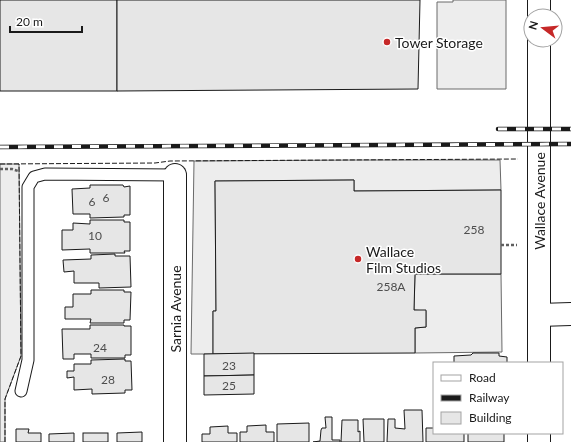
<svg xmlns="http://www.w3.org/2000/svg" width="571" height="442" viewBox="0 0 571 442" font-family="Lato,sans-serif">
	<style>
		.built { fill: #ededed; stroke: #6a6a6a }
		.building { fill: #e6e6e6; stroke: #1a1a1a }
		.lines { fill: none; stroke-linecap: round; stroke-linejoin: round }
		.lane-casing { stroke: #1a1a1a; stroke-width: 13 }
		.street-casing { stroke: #1a1a1a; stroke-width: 24 }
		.path { stroke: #5f5f5f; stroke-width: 2.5; stroke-dasharray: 3 2; stroke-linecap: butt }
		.lane { stroke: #fff; stroke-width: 11 }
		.street { stroke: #fff; stroke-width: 22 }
		.rail-casing { stroke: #1a1a1a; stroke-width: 4.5 }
		.rail { stroke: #fff; stroke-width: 3; stroke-dasharray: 9; stroke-linecap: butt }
		.fence { stroke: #1a1a1a; stroke-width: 1; stroke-dasharray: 5 2; stroke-linecap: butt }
		.poi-dot { fill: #c62828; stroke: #fff; stroke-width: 1.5 }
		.labels { text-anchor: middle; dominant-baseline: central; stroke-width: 3; stroke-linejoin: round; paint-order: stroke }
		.number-label { font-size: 12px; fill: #4d4d4d }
		.poi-label { font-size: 14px; fill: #1a1a1a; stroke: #fff; text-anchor: start }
		.street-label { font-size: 14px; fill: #1a1a1a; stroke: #fff }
	</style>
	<rect width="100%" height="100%" fill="#fff"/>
	<g class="built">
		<polygon points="453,0 506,0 506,89 437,89 437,2 453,2"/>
		<polygon points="355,160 500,160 501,190 354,191 354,180 215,181 216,311 213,311 213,354 191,354 194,161"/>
		<polygon points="0,164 19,164 21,356 5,399 5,442 0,442"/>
		<polygon points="415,274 501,274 502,352 415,353 415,328 426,327 426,311 414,310"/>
	</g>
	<g class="building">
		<rect x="0" y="0" width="117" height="91"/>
		<polygon points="117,0 420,0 418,89 117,91"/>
		<polygon points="354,180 354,191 501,190 501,274 415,274 414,310 426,310 426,327 415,328 415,353 213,354 213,311 216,311 215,181"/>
		<polygon points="90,185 123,185 124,187 130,186 130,215 124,215 124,217 90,218 90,214 73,214 72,189 90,188"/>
		<polygon points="90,220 124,220 124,222 130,222 130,251 124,251 125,253 90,253 90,249 62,250 62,230 73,230 73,223 90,224"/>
		<polygon points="115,254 115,256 130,256 131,287 99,288 99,283 74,283 74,271 64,272 63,260 91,259 91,255"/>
		<polygon points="91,290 124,290 124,292 131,292 130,320 124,320 124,323 90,323 91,319 65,319 65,307 73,307 73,294 91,294"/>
		<polygon points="90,325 124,325 124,326 131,326 131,355 125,355 125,358 91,358 91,354 74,354 74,359 63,359 62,329 90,329"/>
		<polygon points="254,353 254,375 204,376 204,354"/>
		<polygon points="473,353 499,353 499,356 507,357 507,363 454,363 454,356 471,355"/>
		<polygon points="125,359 125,361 131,361 132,390 125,390 125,393 92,394 92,389 74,390 74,377 67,378 67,371 74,371 74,364 91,364 91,360"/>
		<polygon points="254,375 254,394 204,395 204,376"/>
		<polygon points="404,410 422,410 423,442 387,442 388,419 395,419 395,428 405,429"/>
		<polygon points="325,417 332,417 332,440 340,440 340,442 313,442 320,441 321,430 322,428 326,428"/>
		<polygon points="363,419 384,419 384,442 364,442"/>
		<polygon points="342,420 358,420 358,432 360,431 360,442 341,442"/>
		<polygon points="309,423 309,442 277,442 277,424"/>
		<polygon points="266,425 266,432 274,432 274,442 240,442 240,432 247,432 247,426"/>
		<polygon points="228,426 228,433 237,433 237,442 202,442 202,434 210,434 210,427"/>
		<polygon points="426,428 434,428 434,433 464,433 464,442 426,442"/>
		<polygon points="16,429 29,429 28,433 41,433 41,442 16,442"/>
		<polygon points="142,432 142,442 117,442 117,433"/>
		<polygon points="74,433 74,442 49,442 49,434"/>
		<rect x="83" y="433" width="25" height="9"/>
		<rect x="468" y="433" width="36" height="9"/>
	</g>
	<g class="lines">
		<g class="lane-casing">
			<polyline id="lane" points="21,391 28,360 28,187 34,177 45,174 175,175"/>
		</g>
		<g class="street-casing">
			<g id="street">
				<polyline points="539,0 539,16"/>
				<polyline points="539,315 571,314"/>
				<polyline points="539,363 539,40"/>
				<polyline points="539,433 539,442"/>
				<polyline points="175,442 175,175"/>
			</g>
		</g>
		<g class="path">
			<polyline points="0,169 12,169 18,171"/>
			<polyline points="501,245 517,245"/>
		</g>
		<use href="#lane" class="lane"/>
		<use href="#street" class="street"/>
		<g class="rail-casing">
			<g id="rail">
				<polyline points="498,129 571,129"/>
				<polyline points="0,147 571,144"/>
			</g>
		</g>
		<use href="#rail" class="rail"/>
		<g class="fence">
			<polyline points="0,164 155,163 170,161 518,159"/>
			<polyline points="5,442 5,399 21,356 19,164"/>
		</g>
	</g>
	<g class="poi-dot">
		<circle cx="387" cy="42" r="4"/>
		<circle cx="358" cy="259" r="4"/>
	</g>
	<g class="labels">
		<g class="number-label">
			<text x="106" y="197">6</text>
			<text x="92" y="201">6</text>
			<text x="474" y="229">258</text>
			<text x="95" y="235">10</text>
			<text x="391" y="286">258A</text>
			<text x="100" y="347">24</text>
			<text x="229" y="365">23</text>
			<text x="108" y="379">28</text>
			<text x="229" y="385">25</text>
		</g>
		<g class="poi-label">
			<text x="395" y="42">Tower Storage</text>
			<text x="366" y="251">Wallace<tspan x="366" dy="16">Film Studios</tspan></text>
		</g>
		<g class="street-label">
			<text transform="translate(539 201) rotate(-90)">Wallace Avenue</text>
			<text transform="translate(175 309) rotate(-90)">Sarnia Avenue</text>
		</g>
	</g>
	<rect x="433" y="362" width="130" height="72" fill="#ffffff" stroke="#a3a3a3"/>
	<rect x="441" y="375" width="20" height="6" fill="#ffffff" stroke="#a3a3a3"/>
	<text x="469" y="382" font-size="12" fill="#1a1a1a">Road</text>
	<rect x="441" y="395" width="20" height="6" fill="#1a1a1a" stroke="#a3a3a3"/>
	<text x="469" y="402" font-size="12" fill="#1a1a1a">Railway</text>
	<rect x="441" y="412" width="20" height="12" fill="#e6e6e6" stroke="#a3a3a3"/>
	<text x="469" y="422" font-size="12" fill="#1a1a1a">Building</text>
	<g transform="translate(543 28) rotate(286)"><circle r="19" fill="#ffffff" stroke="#a3a3a3"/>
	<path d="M0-3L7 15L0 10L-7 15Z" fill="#c62828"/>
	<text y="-6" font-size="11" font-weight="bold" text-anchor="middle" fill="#1a1a1a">N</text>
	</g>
	<path d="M10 26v6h72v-6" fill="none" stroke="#1a1a1a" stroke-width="2"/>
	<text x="16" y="26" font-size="12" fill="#1a1a1a" stroke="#ffffff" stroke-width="3" paint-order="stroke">20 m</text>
</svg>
